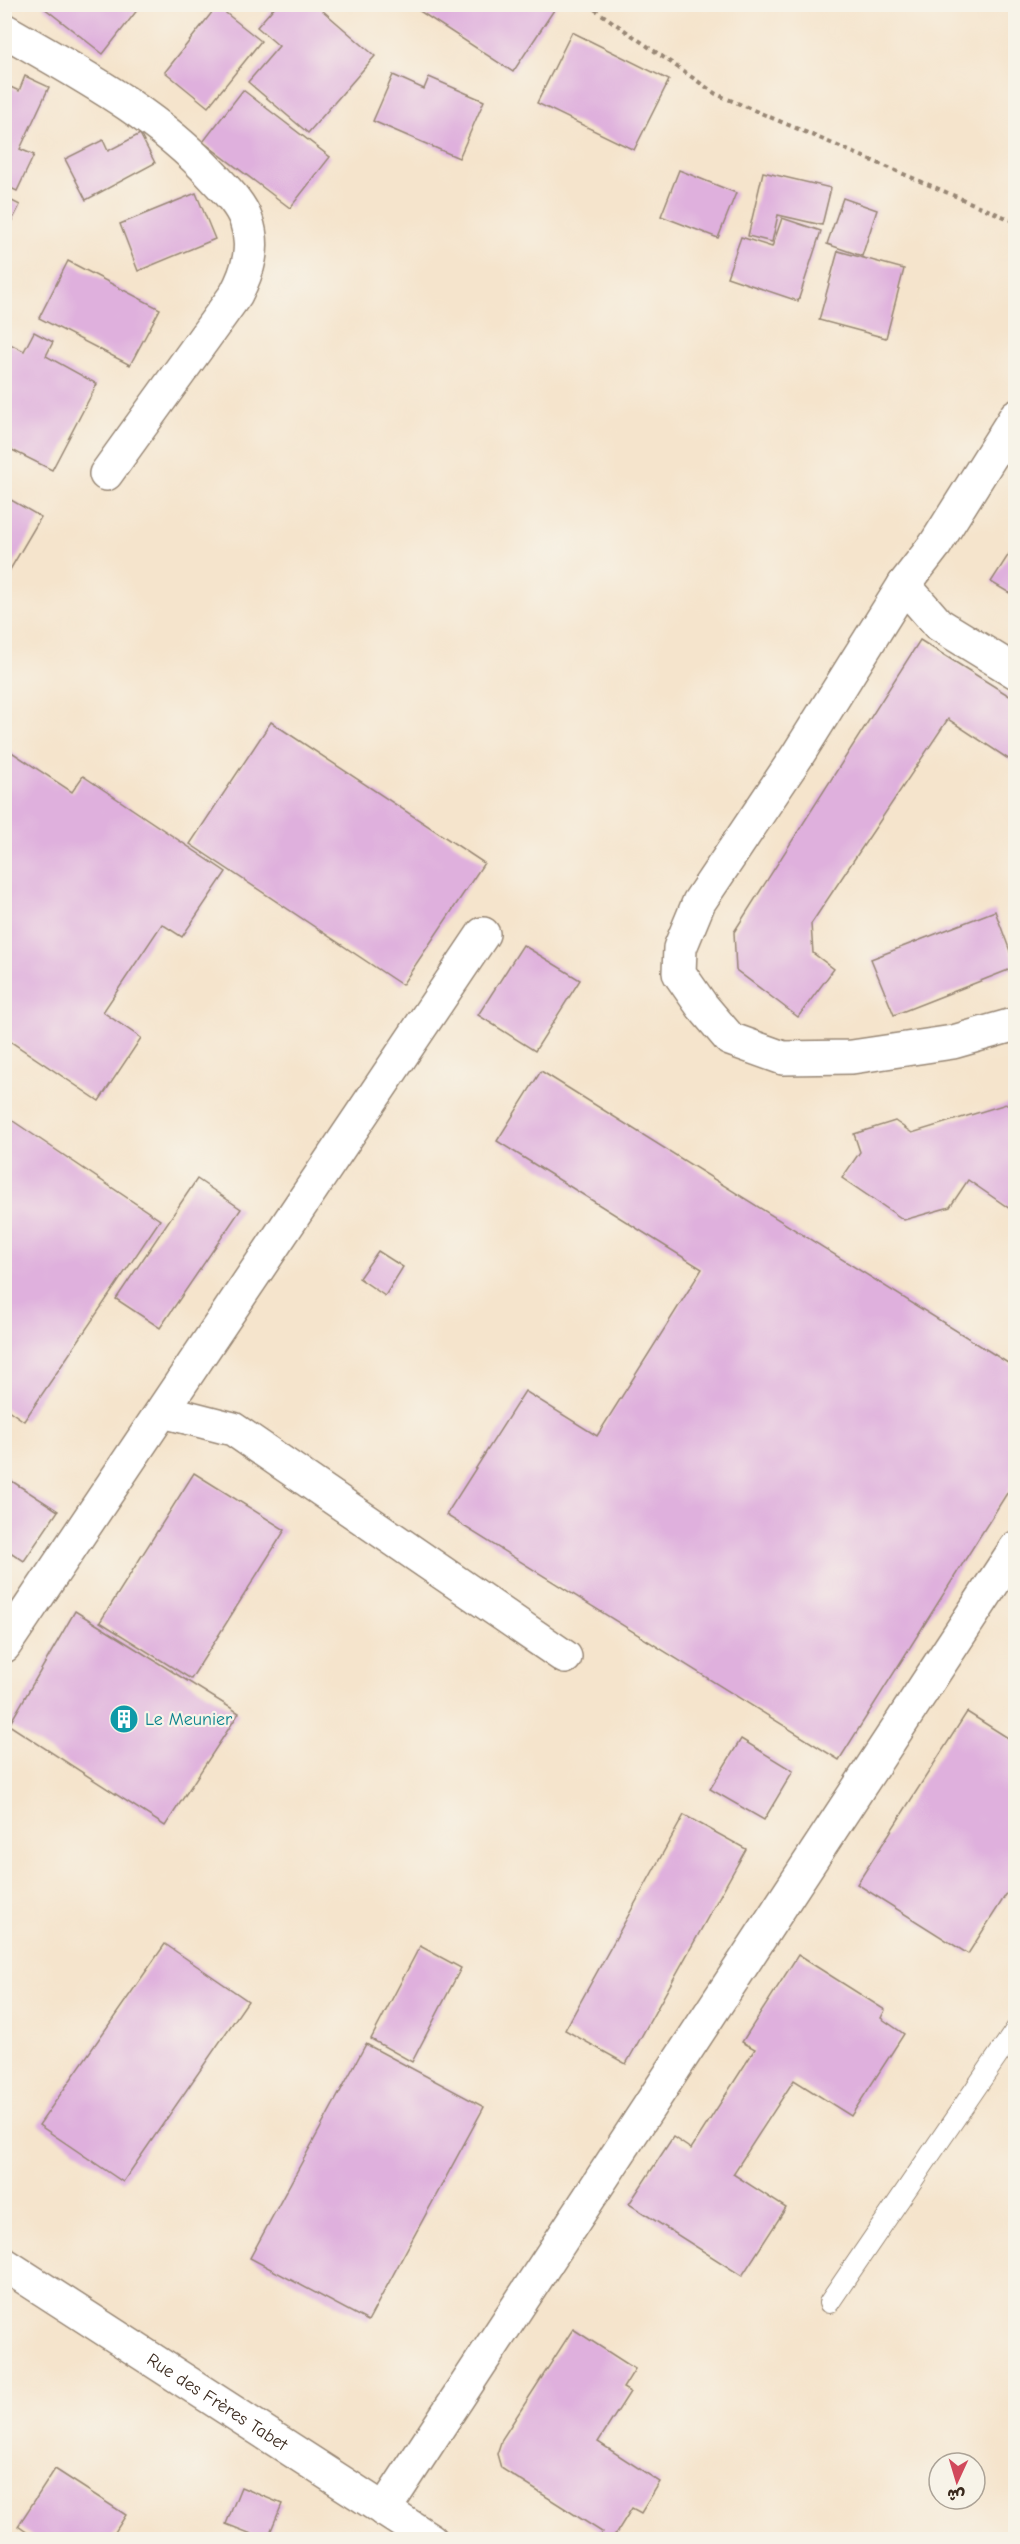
<svg xmlns="http://www.w3.org/2000/svg" width="1020" height="2544" viewBox="0 0 1020 2544" font-family="'Comic Neue','Playpen Sans Arabic',sans-serif">
	<style>
		.building { fill: #dfb0dd }
		.lines { fill: none; stroke-linecap: round; stroke-linejoin: round }
		.service-casing { stroke: #988775; stroke-width: 22 }
		.minor-casing { stroke: #988775; stroke-width: 36 }
		.tertiary-casing { stroke: #988775; stroke-width: 36 }
		.path { stroke: #988775; stroke-width: 4; stroke-dasharray: 4.5 4.5; stroke-linecap: butt }
		.service { stroke: #fff; stroke-width: 20 }
		.minor { stroke: #fff; stroke-width: 33 }
		.tertiary { stroke: #fff; stroke-width: 33 }
		.labels { text-anchor: middle; dominant-baseline: central; stroke-width: 4.5; stroke-linejoin: round; paint-order: stroke }
		.culture-label { font-size: 18px; fill: #0d838f; stroke: #f7f3e8; text-anchor: start }
		.street-label { font-size: 18px; fill: #3b2a1e; stroke: #f7f3e8 }
	</style>
	<rect width="100%" height="100%" fill="#f7f3e8"/>
	<filter id="ink" filterUnits="userSpaceOnUse"><feTurbulence type="fractalNoise" baseFrequency=".0167" numOctaves="2"/><feDisplacementMap in="SourceGraphic" scale="12" xChannelSelector="R" yChannelSelector="G"/><feConvolveMatrix kernelMatrix="1 2 1 2 8 2 1 2 1" color-interpolation-filters="sRGB"/></filter>
	<filter id="wash" filterUnits="userSpaceOnUse"><feTurbulence type="fractalNoise" baseFrequency=".008" numOctaves="4" result="noise"/><feDisplacementMap in="SourceGraphic" scale="24" xChannelSelector="R" yChannelSelector="G"/><feGaussianBlur stdDeviation="1.35" result="paint"/><feColorMatrix in="noise" values="0 0 0 0 0 0 0 0 0 0 0 0 0 0 0 0 0 1.4 0 .05"/><feComposite in="paint" operator="in"/></filter>
	<g filter="url(#wash)">
		<rect width="100%" height="100%" fill="#f5e4cc"/>
		<g id="blocks">
			<g class="building">
				<polygon points="45,4 142,4 103,54 43,7"/>
				<polygon points="277,4 315,4 375,56 308,133 248,82 279,46 257,27"/>
				<polygon points="422,4 558,4 513,72 418,10"/>
				<polygon points="217,6 261,41 208,107 165,72"/>
				<polygon points="572,32 669,80 634,150 537,103"/>
				<polygon points="393,75 424,89 429,77 484,101 459,158 373,121"/>
				<polygon points="25,76 49,87 20,149 34,155 17,191 4,185 4,84 19,91"/>
				<polygon points="243,90 330,157 290,208 203,142"/>
				<polygon points="140,134 155,163 86,200 65,159 103,140 108,151"/>
				<polygon points="679,170 736,193 718,238 661,216"/>
				<polygon points="763,172 831,188 822,225 778,215 772,242 748,236"/>
				<polygon points="196,193 215,239 138,271 120,224"/>
				<polygon points="4,197 20,205 4,237"/>
				<polygon points="843,198 877,210 862,256 827,244"/>
				<polygon points="782,218 821,231 798,301 727,277 741,237 772,247"/>
				<polygon points="838,251 904,269 886,338 819,320"/>
				<polygon points="68,261 160,309 130,365 39,318"/>
				<polygon points="34,332 53,342 46,356 97,384 52,470 4,446 4,341 24,351"/>
				<polygon points="4,496 41,517 4,580"/>
				<polygon points="1016,543 1016,597 991,582"/>
				<polygon points="920,640 1016,700 1016,764 948,719 811,924 813,953 834,969 798,1017 736,970 734,932"/>
				<polygon points="271,722 484,863 402,985 190,844"/>
				<polygon points="4,747 72,792 83,776 226,872 182,937 162,924 103,1012 141,1038 99,1101 4,1037"/>
				<polygon points="995,911 1016,967 894,1015 871,959"/>
				<polygon points="523,945 580,980 535,1051 478,1015"/>
				<polygon points="541,1071 1016,1368 1016,1479 839,1760 446,1515 525,1391 597,1436 702,1269 497,1141"/>
				<polygon points="1016,1101 1016,1213 968,1180 950,1207 904,1220 842,1178 860,1152 854,1134 895,1121 912,1133"/>
				<polygon points="4,1115 160,1220 24,1421 4,1407"/>
				<polygon points="197,1179 241,1209 160,1328 116,1299"/>
				<polygon points="378,1251 403,1267 385,1296 359,1278"/>
				<polygon points="194,1473 285,1530 191,1679 100,1622"/>
				<polygon points="4,1476 58,1511 24,1561 4,1548"/>
				<polygon points="75,1611 239,1713 165,1826 9,1725"/>
				<polygon points="967,1712 1016,1743 1016,1879 968,1954 857,1884"/>
				<polygon points="741,1739 793,1771 764,1820 710,1789"/>
				<polygon points="684,1815 746,1849 626,2064 565,2030"/>
				<polygon points="165,1944 248,2001 123,2182 39,2125"/>
				<polygon points="420,1946 461,1968 412,2062 371,2039"/>
				<polygon points="798,1955 885,2010 881,2018 904,2034 851,2116 794,2080 733,2174 786,2208 742,2276 629,2204 673,2137 691,2149 755,2049 742,2042"/>
				<polygon points="366,2044 484,2107 368,2321 250,2258"/>
				<polygon points="573,2329 635,2369 623,2388 630,2392 598,2442 660,2482 641,2513 632,2508 612,2540 597,2540 602,2532 501,2468 497,2454 502,2439"/>
				<polygon points="55,2469 126,2515 110,2540 38,2540 18,2526"/>
				<polygon points="241,2487 282,2504 267,2540 226,2524"/>
			</g>
		</g>
	</g>
	<g filter="url(#ink)">
		<use href="#blocks" fill-opacity="0" stroke="#988775" stroke-width="1.5"/>
		<g class="lines">
			<g class="service-casing">
				<polyline id="service" points="829,2303 1016,2029"/>
			</g>
			<g class="minor-casing">
				<g id="minor">
					<path d="M4,30c74,43 151,83 209,146 12,13 27,27 33,44 10,27 2,51 -10,74l-130,180"/>
					<polyline points="1016,416 935,545 904,585 938,624 1016,672"/>
					<polyline points="904,585 797,756 699,902 680,948 679,973 702,1006 730,1039 783,1058 852,1057 953,1042 1016,1024"/>
					<polyline points="163,1411 233,1429 565,1657"/>
					<polyline points="4,1646 483,934"/>
					<polyline points="384,2510 1016,1548"/>
				</g>
			</g>
			<g class="tertiary-casing">
				<g id="tertiary">
					<path id="s1" d="M4,2264l427,276"/>
				</g>
			</g>
			<polyline class="path" points="587,4 716,94 1016,222"/>
			<use href="#service" class="service"/>
			<use href="#minor" class="minor"/>
			<use href="#tertiary" class="tertiary"/>
		</g>
	</g>
	<defs>
		<g id="building-disc" transform="scale(1.5)"><circle r="9.5" fill="#0f9aa8" stroke="#f7f3e8"/><path d="M-4-6H4V6H1V3H-1V6H-4ZM-2.5-4.3h1.7v1.8h-1.7ZM.8-4.3h1.7v1.8H.8ZM-2.5-1h1.7V.8h-1.7ZM.8-1h1.7V.8H.8Z" fill="#fff"/></g>
	</defs>
	<g fill-rule="evenodd">
		<use href="#building-disc" x="124" y="1719"/>
	</g>
	<g class="labels">
		<g class="culture-label">
			<text x="145" y="1719">Le Meunier</text>
		</g>
		<g class="street-label">
			<text stroke="none"><textPath href="#s1" startOffset="254">Rue des Frères Tabet</textPath></text>
		</g>
	</g>
	<rect width="1020" height="2544" fill="none" stroke="#f7f3e8" stroke-width="24"/>
	<g transform="translate(957 2481) rotate(184)"><circle r="28" fill="#f7f3e8" stroke="#aca397" stroke-width="1.5"/>
	<path d="M0-4.5L10 22L0 15L-10 22Z" fill="#d1495b"/>
	<text y="-9" font-size="16" font-weight="bold" text-anchor="middle" fill="#3b2a1e">ش</text>
	</g>
</svg>
